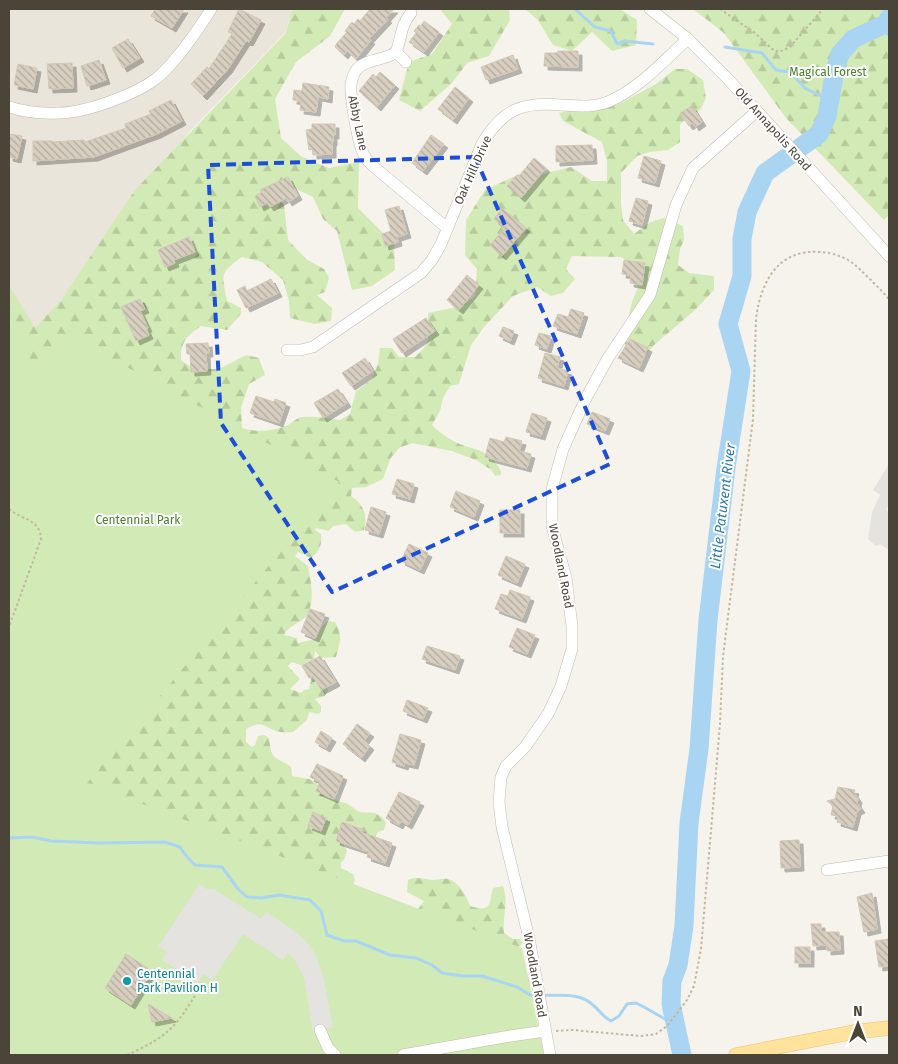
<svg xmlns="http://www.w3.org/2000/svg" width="898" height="1064" viewBox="0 0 898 1064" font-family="'Fira Sans',sans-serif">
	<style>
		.residential { fill: #eae5da }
		.forest { fill: url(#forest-firs) }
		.park { fill: #d2eab5 }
		.parking { fill: #e5e3e0 }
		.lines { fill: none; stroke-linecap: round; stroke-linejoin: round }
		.stream { stroke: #a9d4f2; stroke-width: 3 }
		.river { stroke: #a9d4f2; stroke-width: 19 }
		.building { fill: url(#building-back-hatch); stroke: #d3c7b4; filter: url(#shadow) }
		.minor-casing { stroke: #c2bbae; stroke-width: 12 }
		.major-casing { stroke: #e6c16a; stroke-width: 15 }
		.path { stroke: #c4b79f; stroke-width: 2; stroke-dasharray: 2.5 2.5; stroke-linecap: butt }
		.minor { stroke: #fff; stroke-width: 11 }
		.major { stroke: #ffe39c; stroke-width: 14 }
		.marked { fill: none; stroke: #1d4ed8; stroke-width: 4; stroke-dasharray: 10 6; stroke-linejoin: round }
		.culture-dot { fill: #0f9aa8; stroke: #fff; stroke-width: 2 }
		.labels { text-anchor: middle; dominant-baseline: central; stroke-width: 4; stroke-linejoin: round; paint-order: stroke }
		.park-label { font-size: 12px; fill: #4a7f2a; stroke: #fff }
		.street-label { font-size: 12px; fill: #4b4439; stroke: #fff }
		.culture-label { font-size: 12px; fill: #0d838f; stroke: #fff; text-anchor: start }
		.water-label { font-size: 14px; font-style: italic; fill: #2e7ab2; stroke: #fff }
	</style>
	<defs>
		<pattern id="forest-firs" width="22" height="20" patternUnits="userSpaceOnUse" patternTransform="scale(1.25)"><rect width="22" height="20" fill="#d2eab5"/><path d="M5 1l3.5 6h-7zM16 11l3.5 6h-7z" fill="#b6ca9c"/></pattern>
		<pattern id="building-back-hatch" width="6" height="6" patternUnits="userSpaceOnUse" patternTransform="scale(1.25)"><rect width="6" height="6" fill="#d8cfc1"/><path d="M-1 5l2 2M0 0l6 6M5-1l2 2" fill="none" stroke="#b1aa9e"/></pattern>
		<filter id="shadow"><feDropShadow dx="4" dy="4" stdDeviation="0" flood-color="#0004"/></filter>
	</defs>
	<rect width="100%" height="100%" fill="#f6f3ec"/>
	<polygon class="residential" points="9,9 292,9 286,32 191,130 62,299 34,329 13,294 9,285"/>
	<g class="forest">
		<path d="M292,9h53l-15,27 -34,26 -21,37 6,39 21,19 27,11 30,-6 -1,46 36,36 1,26 -23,16 -20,4 -15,-59 -14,-12 -10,-22 -19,-9h-21v9l11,7 4,36 18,19 18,10 5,9 -4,14 -8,3 15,13 -1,13 -16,3 -25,-6 -1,-17 -6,-21 -21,-18 -20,-5c-23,16 -20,17 -15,44l14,7v6l-14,16 -26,-4c-15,11 -20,15 -20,34l13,9h25l27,-14 13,3 6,17 -16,9 -8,24 1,20c15,5 32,3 46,-3 5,-2 8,-7 13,-8 13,-1 26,1 39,3l10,-6 6,-23 16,-12 6,-15 2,-16h12l7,9h16c19,-17 13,-21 13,-44l30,-6 17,-10 2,-28 -12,-14 1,-35 19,-30 34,-16h23l29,-7 21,14h15v-20l-5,-19 -39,-21 -4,-8 10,-2h19l29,-6 39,-21 19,-15h12l16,11 3,18 -6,12 -20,14v18l-12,8 -18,2 -13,4 -16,17v31l2,16 11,14 15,-11 14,-5 20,8 1,14 -4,9 -2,16 11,8 25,3v14l-19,20 -41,35 -9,11h-17l-4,-17 8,-37 8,-20 -2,-14 -17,-11 -49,-1 -6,13 9,10 -12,14 -12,3 -14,-9 -24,9 -29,31 -13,18 -12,39 -9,2 -7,12 -3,13 -8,14c7,8 21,17 33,21 14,4 24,6 32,19 3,4 4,5 4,10l-6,1 -4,-7 -3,-1 -12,-8 -24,-9 -40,-8 -13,5 -9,11 -7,20 -17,8 -14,1 -1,8c13,8 17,20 13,34l-9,2 -9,-8 -13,2 -4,5 -13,-3 -1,2 6,4c1,11 -1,17 -10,24l-13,-6 -3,4 13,10c3,15 9,43 -6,54 -7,5 -14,7 -18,15l13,3 1,5 18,-4 6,-13 6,-5 7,1c8,14 5,20 1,35l-15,1 -6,-7 -1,7 -5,7 -6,1 -11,-4 -4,4 12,13 -10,10 11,4 3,-3 5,-1 2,-9 8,-2 7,3 2,9 -3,6 -10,3 6,7v6l-3,2 -9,-2 -2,8 -14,12c-6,0 -12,1 -17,-1 -13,-5 -15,-11 -30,-2v13l6,5 3,-2 3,-9 6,-1 5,3c1,5 1,13 4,17 3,5 13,7 18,12l1,9 17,3 8,4 3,9 6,5 22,7 11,8 16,1 7,4 4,6 -2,7 -6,2 -3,6 -12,-2v-5l-6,-5h-7l-9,14 6,11 -3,9 -3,2v6l12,6 2,6 -5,11 68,23v-5l6,-8 -17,-9 1,-12c8,-4 15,-1 24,0 5,0 11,-2 16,-1 11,3 18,16 22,27 22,7 19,-2 23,-18l10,-2c6,18 -1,29 1,47l9,6h7l3,4 -8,7 13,26 6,27 -431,-142 -94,-338v-238l26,43 27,-29 73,-109 151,-157z"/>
		<polygon points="440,9 509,9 510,20 489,56 467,63 452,83 420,111 399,100 409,62 432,54 452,24"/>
		<polygon points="525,9 620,9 637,20 636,45 612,51 592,32 572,51 553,45 538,20"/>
		<polygon points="693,9 889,9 889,215 884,220 786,118 724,33"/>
	</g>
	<polygon class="park" points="9,309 35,371 68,335 339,482 87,783 522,948 544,1055 9,1055"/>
	<g class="parking">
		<polygon points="889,464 889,503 886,510 889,513 889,550 880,544 876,546 868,539 872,512 880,495 873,490"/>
		<polygon points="199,884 207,889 214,889 261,919 266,912 292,929 306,941 314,952 323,975 333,1027 313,1031 304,978 295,960 288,953 283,960 243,934 212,980 203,974 197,983 162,960 167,952 158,947"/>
	</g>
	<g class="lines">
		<g class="stream">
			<polyline points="575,9 595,27 611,31 617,44 625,41 653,44"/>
			<polyline points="879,27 889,35"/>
			<polyline points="725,47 762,53 776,70 790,72 806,89 831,100"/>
			<polyline points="9,838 32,837 51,841 100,843 165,842 180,847 187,857 195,865 222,867 238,889 247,897 262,898 279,895 310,900 321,911 327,935 344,941 356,941 390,955 416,958 432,965 442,973 463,976 482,976 517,987 530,995 537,995"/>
			<path d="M543,995c17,1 36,-3 50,10 7,6 10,12 18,16l8,-5 8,-12 9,-1 8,4 21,12 12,10"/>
		</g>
		<polyline class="river" points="682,1055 671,1004 672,981 678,965 684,926 689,823 699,749 708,620 726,468 741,371 728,324 742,276 742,239 747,212 765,173 819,134 827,116 835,70 840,54 853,39 885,24 889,18"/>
	</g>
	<g class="building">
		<polygon points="155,9 184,9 172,28 151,16"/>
		<polygon points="239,9 261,20 249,42 246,41 228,69 203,96 191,84 207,67 209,69 232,34 228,32"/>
		<polygon points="370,9 394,9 386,18 388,19 369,39 371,40 356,59 347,51 344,55 335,47 337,43 347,32 345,31 352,22 354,24 358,19 360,21"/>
		<polygon points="424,21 439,32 424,52 409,42 416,33 414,31 419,25 421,26"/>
		<polygon points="128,39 140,58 123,68 112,48"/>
		<polygon points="558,51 578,51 578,67 544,66 545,53 557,53"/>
		<polygon points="513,55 518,69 486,80 481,67"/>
		<polygon points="99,60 106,80 87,86 81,66"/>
		<polygon points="72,63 73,88 49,89 47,64"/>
		<polygon points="18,64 37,68 33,89 14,85"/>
		<polygon points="380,72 395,85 377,107 359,91 373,74 376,77"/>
		<polygon points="303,83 329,87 328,99 318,97 316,112 300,110 301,101 293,100 294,90 302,91"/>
		<polygon points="455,87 469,98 453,120 438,109"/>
		<polygon points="171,100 182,121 157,134 94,157 33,161 33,141 52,141 52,142 84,140 85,142 126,128 125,124 151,114 149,111"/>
		<polygon points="692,106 702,122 695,127 693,123 689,126 680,113"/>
		<polygon points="312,124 335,124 335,135 333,135 333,142 332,142 332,154 313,155 313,149 309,150 306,130 312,129"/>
		<polygon points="9,134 22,136 17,159 9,157"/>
		<polygon points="431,135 444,144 423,171 412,163"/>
		<polygon points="592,145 593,160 556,162 556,146"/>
		<polygon points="644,156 661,161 655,183 638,178"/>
		<polygon points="534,158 546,168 521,198 507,186 517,175 519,176"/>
		<polygon points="288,177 298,196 288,202 286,198 270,207 267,203 260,207 255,196 262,192 260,190"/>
		<polygon points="636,198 648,201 642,225 629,221"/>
		<polygon points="399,206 407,234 397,237 398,242 385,246 382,234 391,231 385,210"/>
		<polygon points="502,208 526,228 502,256 490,245 505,228 494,219"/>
		<polygon points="189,237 195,252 174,260 175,263 165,267 158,250"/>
		<polygon points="624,260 645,263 642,285 630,283 631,275 622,274"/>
		<polygon points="467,275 479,285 459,310 447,300"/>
		<polygon points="271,279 278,293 246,308 237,290 245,286 247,291"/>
		<polygon points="140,299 145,309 140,311 148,328 146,328 149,335 136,341 121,307"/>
		<polygon points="571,309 584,313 577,334 553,326 558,314 568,317"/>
		<polygon points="426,318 435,331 402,353 393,339"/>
		<polygon points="503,327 514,331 510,341 499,336"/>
		<polygon points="539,333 551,336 547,349 535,345"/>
		<polygon points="630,339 648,348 639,368 618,358"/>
		<polygon points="208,343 209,353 206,353 207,371 191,372 190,354 187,354 186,344"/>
		<polygon points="545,353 560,357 557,368 568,371 564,386 538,378"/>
		<polygon points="365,358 373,371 351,386 342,373"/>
		<polygon points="338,389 347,403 323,418 314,403"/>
		<polygon points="256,396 274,402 275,399 286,403 279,423 250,413"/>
		<polygon points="592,412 610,419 605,431 587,424"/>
		<polygon points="532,413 547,418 541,436 526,432"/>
		<polygon points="506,437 522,441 519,451 531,454 527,468 485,457 490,438 504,442"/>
		<polygon points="397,479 414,484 410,499 392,494"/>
		<polygon points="456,491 480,501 474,517 450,507"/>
		<polygon points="371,507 386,512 379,534 365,530"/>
		<rect x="500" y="510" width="20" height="23"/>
		<polygon points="409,544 428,553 420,570 401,561"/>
		<polygon points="506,556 525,564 517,583 498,575"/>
		<polygon points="510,590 530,597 522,619 495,609 501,594 508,596"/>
		<polygon points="310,609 325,614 315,638 301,632"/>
		<polygon points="517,628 535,635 527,654 509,647"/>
		<polygon points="427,646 460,656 455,670 422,659"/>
		<polygon points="320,656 336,682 321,690 313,676 309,678 302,666"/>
		<polygon points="407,700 428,708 423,719 403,711"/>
		<polygon points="357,724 370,733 364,741 370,746 361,758 343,744"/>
		<polygon points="321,731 332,738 326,748 315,742"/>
		<polygon points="400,734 421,740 414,765 405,763 404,766 392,762"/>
		<polygon points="317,764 343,776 334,799 316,791 320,782 310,777"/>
		<polygon points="838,787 855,790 854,793 858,799 857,803 861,809 857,811 853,827 837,822 838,816 831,815 833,806 827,801 835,799"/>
		<polygon points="399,792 420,802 408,825 401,821 399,825 386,818"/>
		<polygon points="313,812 326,818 321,831 308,826"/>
		<polygon points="342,822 362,829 361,832 392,843 385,863 367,857 369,852 336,841"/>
		<polygon points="799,840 800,867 781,868 780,841"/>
		<polygon points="872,893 877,929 864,932 857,897"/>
		<polygon points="811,924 821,924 821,932 839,932 840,950 827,951 827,945 813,946"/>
		<polygon points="889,939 889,966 879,967 875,941"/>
		<rect x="795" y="947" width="15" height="16"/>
		<polygon points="126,954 152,971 131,1005 105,988"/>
		<polygon points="148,1004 172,1018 152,1022"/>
	</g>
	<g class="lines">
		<g class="minor-casing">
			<g id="minor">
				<polyline points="650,9 688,39 727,78 889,256"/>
				<path d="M411,13c-11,13 -9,24 -15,39 -11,9 -29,6 -39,17 -3,4 -5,9 -6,15 -1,14 7,61 14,73 2,3 5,6 8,9l74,62"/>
				<polyline points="396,52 406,62"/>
				<path d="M9,107c16,5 32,7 49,6 27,0 77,-18 99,-35 18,-15 42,-49 54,-69"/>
				<path d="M287,350h14l12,-3 108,-74 11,-13 9,-16 41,-100c20,-34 40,-43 79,-39 17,1 33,3 49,-4 30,-13 54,-41 78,-62"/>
				<polyline points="827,870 889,861"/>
				<polyline points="320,1030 328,1048 335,1055"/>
				<polyline points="403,1055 504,1037 545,1031"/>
				<polyline points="550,1055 529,938 502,827 499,802 501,777 506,766 525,747 548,714 561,686 572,649 572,626 566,578 552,526 552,489 563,449 586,398 608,358 650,295 676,205 693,168 757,111"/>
			</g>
		</g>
		<g class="major-casing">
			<polyline id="major" points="736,1055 854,1032 889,1028"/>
		</g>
		<g class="path">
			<polyline points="720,9 755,33 772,49 779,52 790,47 823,9"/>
			<path d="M9,509c13,11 31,10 32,30l-32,88"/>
			<path d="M556,1031l16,-1 69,6 15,-2 11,-8 20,-26 7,-14 7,-37 19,-225 3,-68 30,-237 3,-101c5,-36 22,-69 63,-66 12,0 26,5 35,12 6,5 11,11 17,16 6,7 14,13 18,20"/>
			<path d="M127,1055c42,-19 49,-28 72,-66"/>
		</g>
		<use href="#minor" class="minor"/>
		<use href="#major" class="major"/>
	</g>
	<path class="marked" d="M475,157l135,307 -278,128 -111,-169 -13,-258z"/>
	<circle class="culture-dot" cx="127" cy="981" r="5"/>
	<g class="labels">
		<g class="park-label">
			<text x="828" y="72">Magical Forest</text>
			<text x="138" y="520">Centennial Park</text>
		</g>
		<g class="street-label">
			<text transform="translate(358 123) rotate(78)">Abby Lane</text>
			<text transform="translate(773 129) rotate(48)">Old Annapolis Road</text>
			<text transform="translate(473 170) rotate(-66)">Oak Hill Drive</text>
			<text transform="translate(561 566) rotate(79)">Woodland Road</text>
			<text transform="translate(535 975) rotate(80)">Woodland Road</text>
		</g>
		<g class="culture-label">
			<text x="137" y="974">Centennial<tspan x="137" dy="14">Park Pavilion H</tspan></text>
		</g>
		<g class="water-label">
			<text transform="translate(723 506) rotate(-83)">Little Patuxent River</text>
		</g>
	</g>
	<rect width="898" height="1064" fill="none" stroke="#4b4439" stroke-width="20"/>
	<g transform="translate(858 1024)" stroke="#ffffff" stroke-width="4" paint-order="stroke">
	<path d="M0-4L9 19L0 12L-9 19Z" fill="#4b4439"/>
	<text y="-8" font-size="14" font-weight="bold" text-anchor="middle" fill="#4b4439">N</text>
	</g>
</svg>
